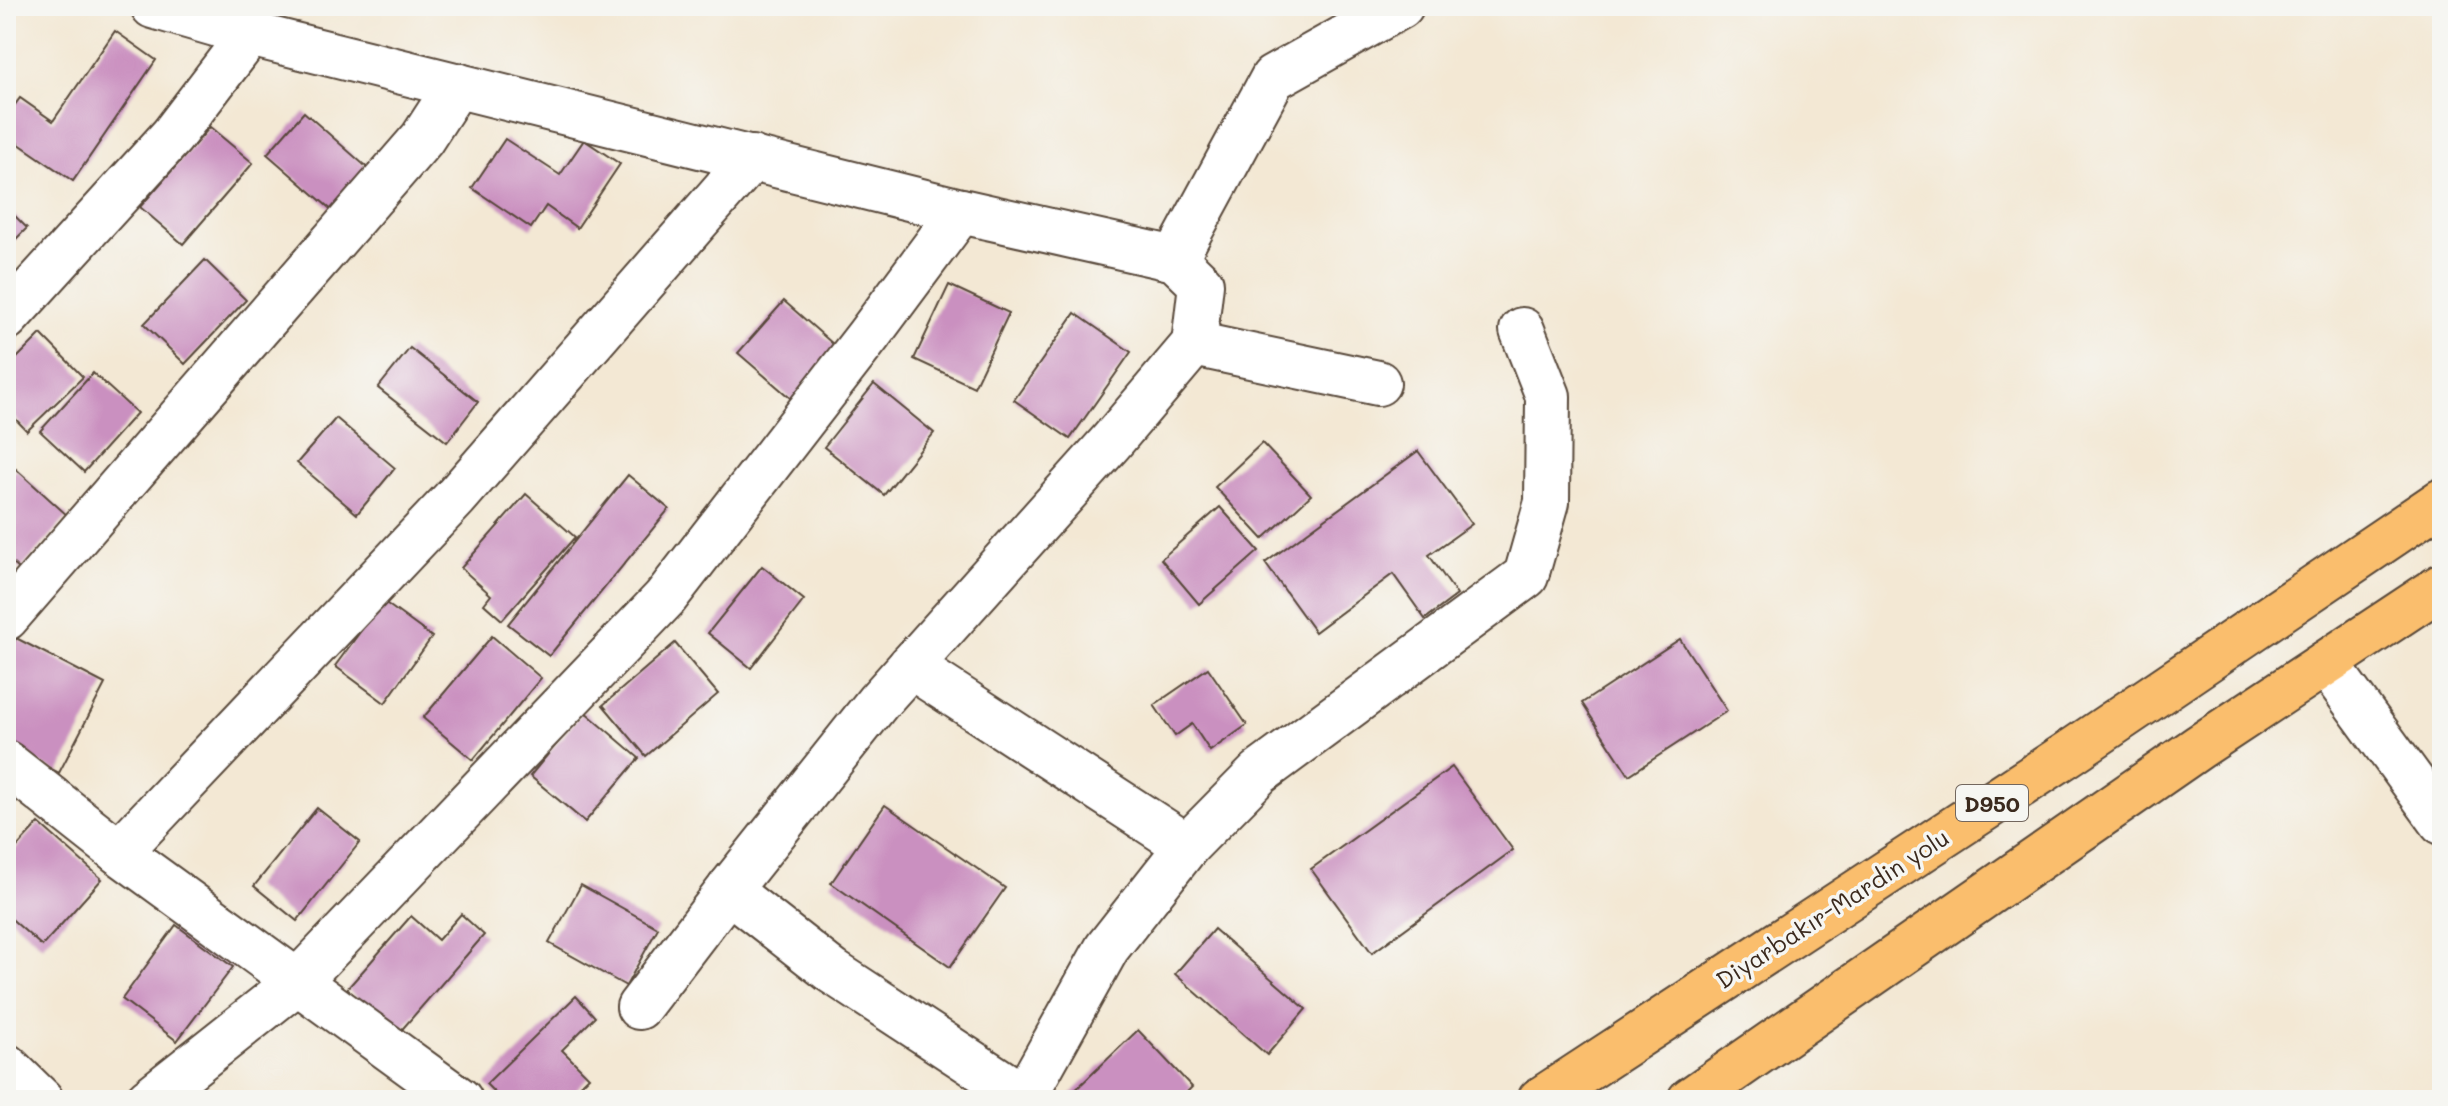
<svg xmlns="http://www.w3.org/2000/svg" width="2448" height="1106" viewBox="0 0 2448 1106" font-family="Mali,sans-serif">
	<style>
		.building { fill: #ca90c0 }
		.lines { fill: none; stroke-linecap: round; stroke-linejoin: round }
		.minor-casing { stroke: #574639; stroke-width: 48 }
		.highway-casing { stroke: #574639; stroke-width: 48 }
		.minor { stroke: #fff; stroke-width: 44 }
		.highway { stroke: #fabe6d; stroke-width: 44 }
		.labels { text-anchor: middle; dominant-baseline: central; stroke-width: 7; stroke-linejoin: round; paint-order: stroke }
		.shield { fill: #f6f6f2; stroke: #73675e; stroke-width: 2 }
		.shield-label { font-size: 22px; font-weight: bold; fill: #3b2a1e }
		.street-label { font-size: 24px; fill: #3b2a1e; stroke: #f6f6f2 }
	</style>
	<rect width="100%" height="100%" fill="#f6f6f2"/>
	<filter id="ink" filterUnits="userSpaceOnUse"><feTurbulence type="fractalNoise" baseFrequency=".0125" numOctaves="2"/><feDisplacementMap in="SourceGraphic" scale="16" xChannelSelector="R" yChannelSelector="G"/><feConvolveMatrix kernelMatrix="1 2 1 2 8 2 1 2 1" color-interpolation-filters="sRGB"/></filter>
	<filter id="wash" filterUnits="userSpaceOnUse"><feTurbulence type="fractalNoise" baseFrequency=".006" numOctaves="4" result="noise"/><feDisplacementMap in="SourceGraphic" scale="32" xChannelSelector="R" yChannelSelector="G"/><feGaussianBlur stdDeviation="1.8" result="paint"/><feColorMatrix in="noise" values="0 0 0 0 0 0 0 0 0 0 0 0 0 0 0 0 0 1.4 0 .05"/><feComposite in="paint" operator="in"/></filter>
	<g filter="url(#wash)">
		<rect width="100%" height="100%" fill="#f3e8d4"/>
		<g id="blocks">
			<g class="building">
				<polygon points="115,31 156,60 73,181 6,135 6,117 20,98 53,121"/>
				<polygon points="304,112 371,171 334,212 267,154"/>
				<polygon points="210,127 253,163 183,244 140,207"/>
				<polygon points="505,139 560,175 584,140 620,164 577,228 546,206 531,228 472,188"/>
				<polygon points="8,209 27,228 6,249 6,211"/>
				<polygon points="205,260 246,300 185,364 144,324"/>
				<polygon points="949,285 1009,313 974,387 914,359"/>
				<polygon points="784,301 841,351 796,403 738,353"/>
				<polygon points="1075,313 1131,352 1070,439 1014,400"/>
				<polygon points="41,334 83,377 27,431 6,409 6,369"/>
				<polygon points="410,348 478,402 447,442 378,388"/>
				<polygon points="93,373 137,413 84,472 40,431"/>
				<polygon points="874,384 934,433 884,495 824,447"/>
				<polygon points="336,418 395,468 357,514 297,463"/>
				<polygon points="1262,443 1311,495 1263,539 1215,487"/>
				<polygon points="1418,451 1472,524 1429,555 1457,595 1425,619 1393,574 1315,632 1265,563"/>
				<polygon points="16,469 68,516 20,570 6,557 6,480"/>
				<polygon points="628,475 669,509 549,656 508,624"/>
				<polygon points="526,494 575,537 502,620 484,604 491,595 461,568"/>
				<polygon points="1220,507 1259,551 1199,604 1161,559"/>
				<polygon points="762,566 804,600 751,668 708,633"/>
				<polygon points="383,601 432,637 385,703 335,666"/>
				<polygon points="492,636 541,678 473,760 423,718"/>
				<polygon points="16,638 105,684 59,773 6,745 6,658"/>
				<polygon points="1680,639 1727,711 1629,775 1582,703"/>
				<polygon points="675,643 718,694 646,756 603,705"/>
				<polygon points="1208,668 1247,725 1210,751 1192,724 1175,736 1154,705"/>
				<polygon points="584,711 639,758 585,822 530,776"/>
				<polygon points="1452,767 1513,850 1372,953 1311,869"/>
				<polygon points="885,805 1005,888 950,967 831,883"/>
				<polygon points="317,808 360,842 297,921 254,886"/>
				<polygon points="39,823 102,879 42,946 6,914 6,859"/>
				<polygon points="581,885 658,928 626,986 549,943"/>
				<polygon points="461,914 484,935 398,1034 347,989 411,916 438,940"/>
				<polygon points="176,925 233,967 177,1041 122,999"/>
				<polygon points="1214,929 1306,1009 1267,1055 1175,974"/>
				<polygon points="576,996 595,1017 562,1050 589,1077 565,1100 502,1100 486,1084"/>
				<polygon points="1138,1030 1192,1087 1179,1100 1072,1100 1069,1096"/>
			</g>
		</g>
	</g>
	<g filter="url(#ink)">
		<use href="#blocks" fill-opacity="0" stroke="#574639" stroke-width="2"/>
		<g class="lines">
			<g class="minor-casing">
				<g id="minor">
					<polyline points="153,6 250,34 961,211 1175,259 1201,284 1194,344 1111,442 878,702 730,888 742,901 833,972 1024,1097"/>
					<polyline points="1175,259 1273,78 1401,6"/>
					<polyline points="6,318 172,136 250,34"/>
					<polyline points="1194,344 1378,383"/>
					<polyline points="6,618 422,139 457,85"/>
					<polyline points="2326,663 2442,822"/>
					<polyline points="910,666 1187,846"/>
					<polyline points="6,763 119,852 460,1100"/>
					<polyline points="119,852 456,497 752,158"/>
					<polyline points="639,1007 730,888"/>
					<polyline points="6,1066 41,1100"/>
					<polyline points="148,1100 297,982 665,598 868,336 961,211"/>
					<polyline points="1020,1100 1024,1097 1107,948 1187,846 1259,773 1526,576 1547,502 1548,396 1522,330"/>
				</g>
			</g>
			<g class="highway-casing">
				<g id="highway">
					<polyline points="1540,1100 2071,752 2442,501"/>
					<polyline points="1690,1100 2199,747 2442,586"/>
				</g>
			</g>
			<use href="#minor" class="minor"/>
			<use href="#highway" class="highway"/>
		</g>
	</g>
	<g class="labels">
		<rect class="shield" x="1956" y="785" width="72" height="36" rx="6"/>
		<g class="shield-label">
			<text x="1992" y="803">D950</text>
		</g>
		<g class="street-label">
			<text transform="translate(1832 908) rotate(-33)">Diyarbakır-Mardin yolu</text>
		</g>
	</g>
	<rect width="2448" height="1106" fill="none" stroke="#f6f6f2" stroke-width="32"/>
</svg>
